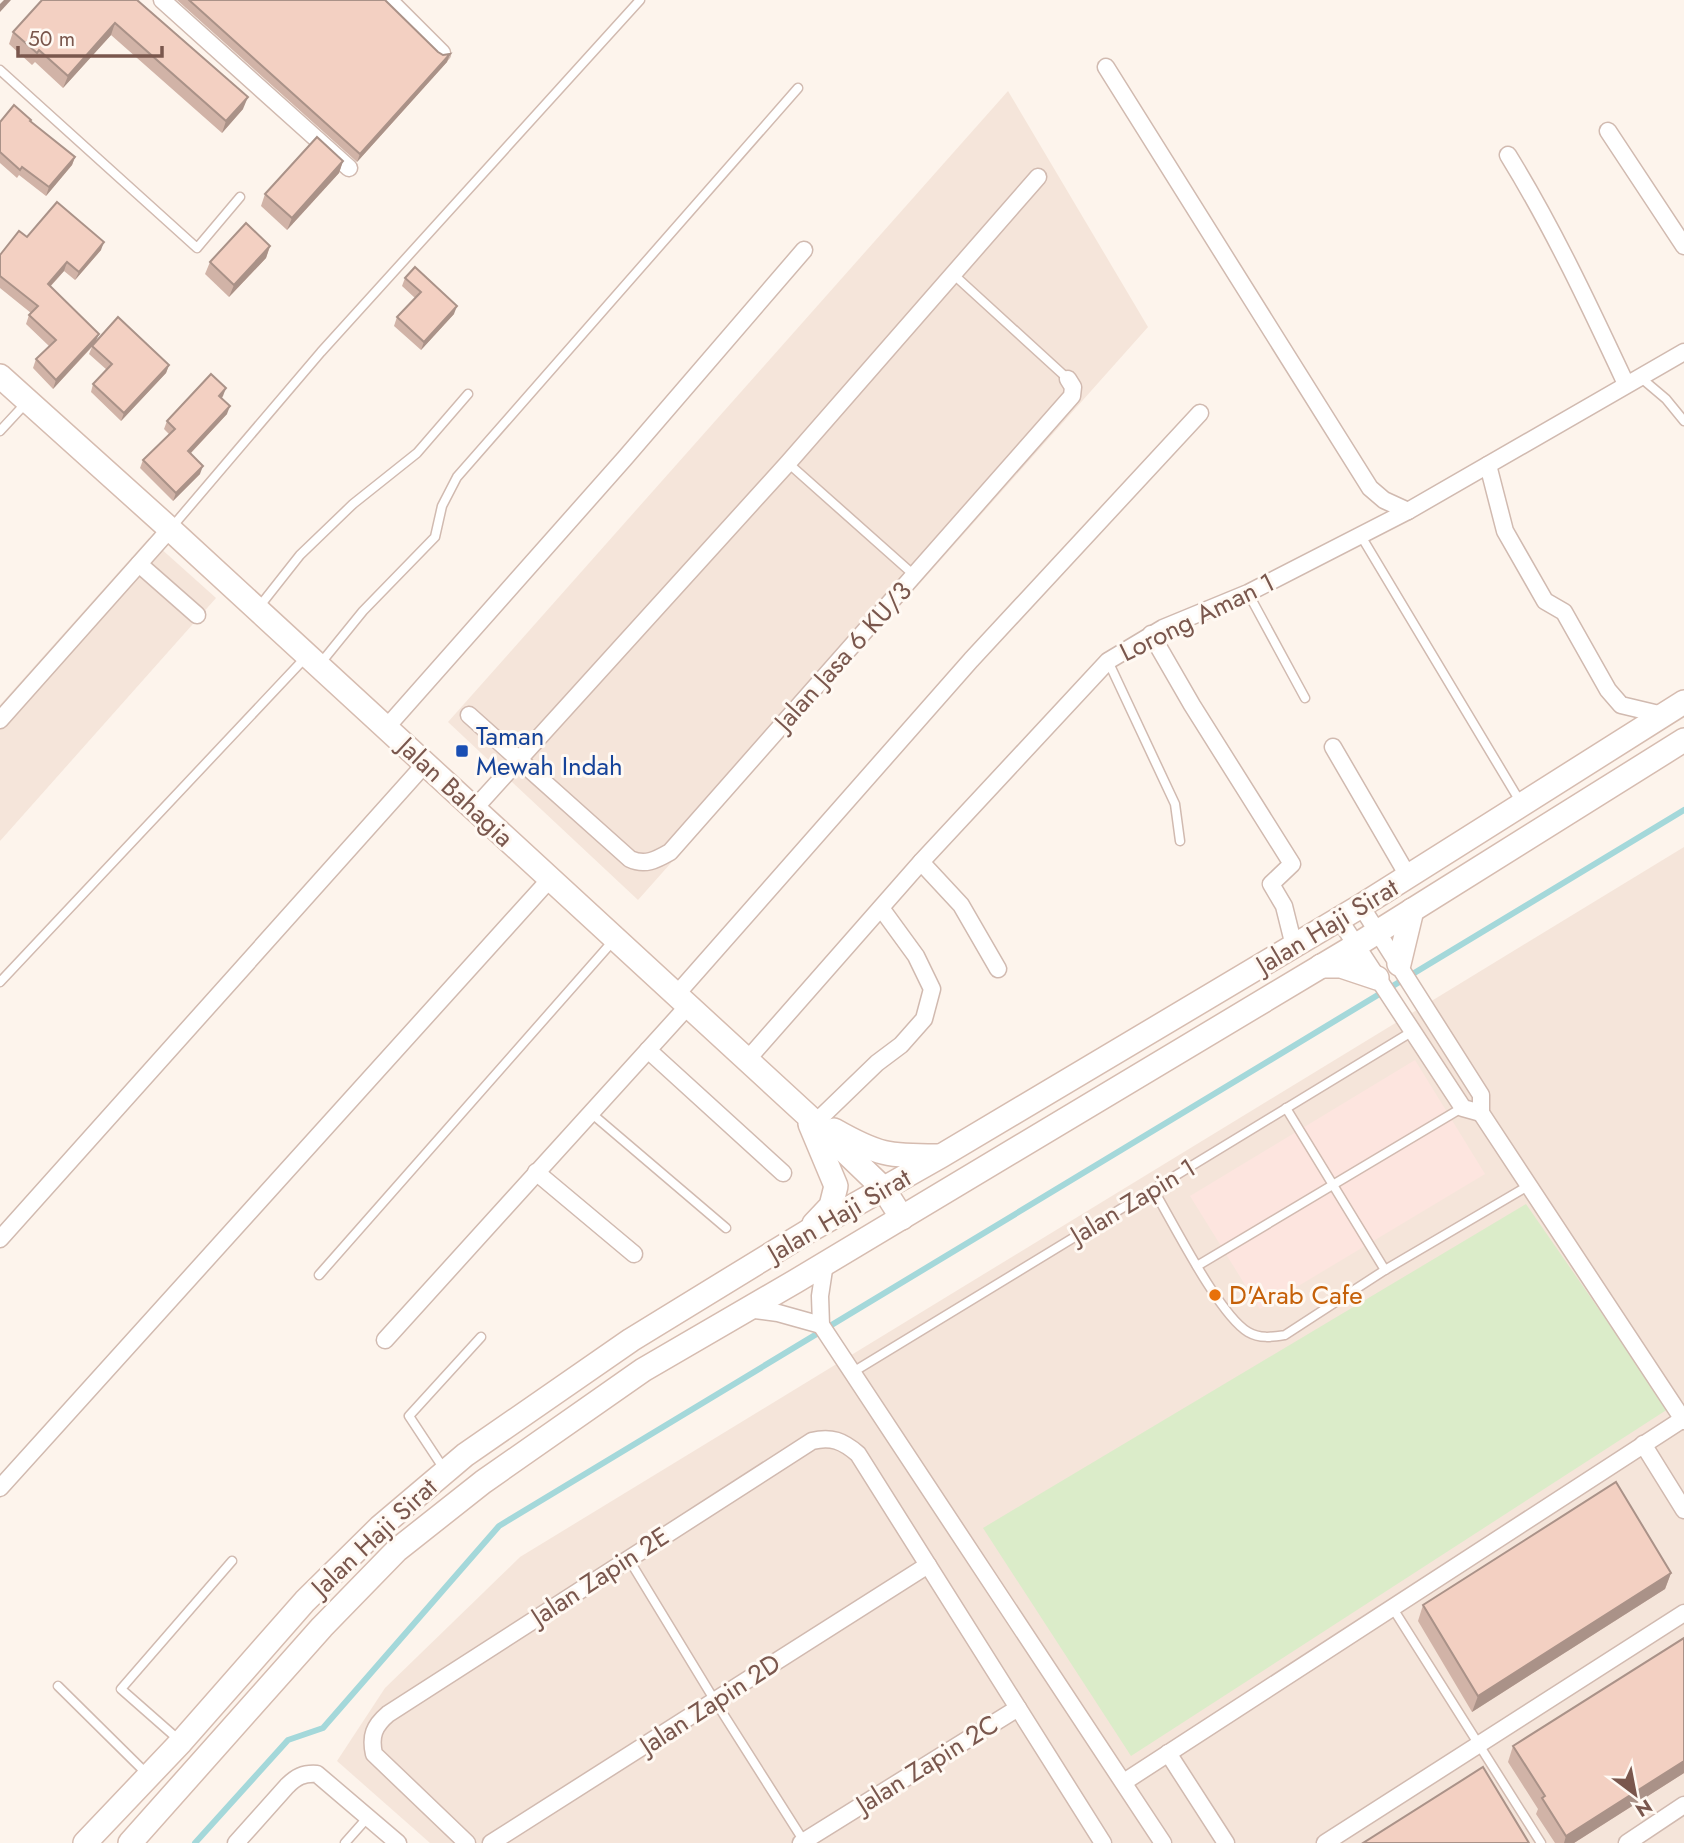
<svg xmlns="http://www.w3.org/2000/svg" width="1684" height="1843" viewBox="0 0 1684 1843" font-family="Jost,sans-serif">
	<style>
		.residential { fill: #f5e5da }
		.commercial { fill: #fde5df }
		.green { fill: #dbecc9 }
		.lines { fill: none; stroke-linecap: round; stroke-linejoin: round }
		.stream { stroke: #a4d8da; stroke-width: 6 }
		.lane-casing { stroke: #d1bab0; stroke-width: 11 }
		.street-casing { stroke: #d1bab0; stroke-width: 19 }
		.secondary-casing { stroke: #d6bcb0; stroke-width: 26 }
		.lane { stroke: #fff; stroke-width: 8 }
		.street { stroke: #fff; stroke-width: 16 }
		.secondary { stroke: #fff; stroke-width: 23 }
		.wall { fill: #d1b3a7 }
		.shaded-wall { fill: #aa9288 }
		.building { fill: #f3d0c2; stroke: #aa9288; stroke-width: 2 }
		.transit-dot { fill: #1a4fb4; stroke: #fff9f3; stroke-width: 2.5 }
		.food-dot { fill: #e8710a; stroke: #fff9f3; stroke-width: 2.5 }
		.labels { text-anchor: middle; dominant-baseline: central; stroke-width: 6; stroke-linejoin: round; paint-order: stroke }
		.street-label { font-size: 26px; fill: #7a574d; stroke: #fff9f3 }
		.transit-label { font-size: 26px; fill: #164399; stroke: #fff9f3; text-anchor: start }
		.food-label { font-size: 26px; fill: #c56008; stroke: #fff9f3; text-anchor: start }
	</style>
	<rect width="100%" height="100%" fill="#fdf4ec"/>
	<g class="residential">
		<polygon points="1008,91 1148,327 638,900 448,722"/>
		<polygon points="149,538 216,598 0,841 0,705"/>
		<polygon points="1684,847 1684,1843 430,1843 337,1761 385,1688 520,1557"/>
	</g>
	<polygon class="commercial" points="1415,1060 1485,1174 1260,1309 1190,1196"/>
	<polygon class="green" points="1526,1204 1668,1409 1131,1756 983,1528"/>
	<g class="lines">
		<polyline class="stream" points="195,1843 288,1740 323,1728 499,1526 1684,810"/>
		<g class="lane-casing">
			<g id="lane">
				<polyline points="0,70 197,248 240,197"/>
				<polyline points="953,274 1068,379"/>
				<polyline points="1640,377 1666,399 1684,421"/>
				<polyline points="0,431 26,403"/>
				<polyline points="788,463 914,575"/>
				<polyline points="172,527 321,352 640,0"/>
				<polyline points="1361,536 1521,803"/>
				<polyline points="1248,593 1305,698"/>
				<polyline points="259,607 300,555 353,504 417,453 468,394"/>
				<polyline points="1108,661 1175,804 1180,841"/>
				<polyline points="320,664 363,611 435,537 442,506 457,477 798,88"/>
				<polyline points="0,982 305,658"/>
				<polyline points="1286,1108 1385,1270"/>
				<polyline points="591,1113 726,1228"/>
				<path d="M1153,1189c19,32 66,126 95,143 12,7 24,5 37,3l100,-65 143,-84"/>
				<polyline points="1197,1266 1465,1106"/>
				<polyline points="319,1275 613,941"/>
				<polyline points="853,1372 1413,1031"/>
				<polyline points="444,1469 409,1416 481,1337"/>
				<polyline points="628,1558 715,1701 805,1843"/>
				<polyline points="1392,1607 1541,1843"/>
				<polyline points="58,1686 147,1774"/>
				<polyline points="179,1740 121,1689 232,1561"/>
				<polyline points="345,1843 368,1817"/>
			</g>
		</g>
		<g class="street-casing">
			<g id="street">
				<polyline points="162,0 349,168"/>
				<polyline points="389,0 442,53"/>
				<polyline points="1106,67 1370,488 1384,500 1408,511"/>
				<polyline points="1608,131 1684,246"/>
				<path d="M1508,155c45,73 82,152 118,229"/>
				<polyline points="1488,465 1505,531 1545,601 1564,612 1608,690 1621,705 1663,715"/>
				<polyline points="139,564 197,615"/>
				<polyline points="1151,634 1192,705 1292,864 1271,884 1284,906 1294,946"/>
				<path d="M469,715l161,144c15,7 26,1 40,-7l402,-456 1,-9 -5,-8"/>
				<polyline points="0,720 170,529"/>
				<polyline points="386,728 625,458 804,250"/>
				<polyline points="1333,747 1408,876"/>
				<polyline points="474,809 788,463 1038,177"/>
				<polyline points="921,862 961,905 998,969"/>
				<polyline points="1361,906 1481,1095 1481,1113 1684,1421"/>
				<polyline points="1339,919 1463,1108 1481,1113"/>
				<polyline points="676,995 971,660 1200,413"/>
				<polyline points="648,1050 783,1173"/>
				<polyline points="747,1060 921,862 1108,661 1163,628 1248,593 1408,511 1684,352"/>
				<polyline points="817,1121 877,1063 901,1045 924,1019 932,989 916,956 881,908"/>
				<polyline points="536,1172 634,1254"/>
				<polyline points="0,1239 425,764"/>
				<polyline points="825,1263 820,1296 821,1325 1163,1843"/>
				<polyline points="747,1309 778,1313 821,1325"/>
				<polyline points="385,1340 688,1006"/>
				<polyline points="1643,1444 1684,1510"/>
				<polyline points="0,1488 550,879"/>
				<polyline points="1168,1753 1226,1843"/>
				<polyline points="1124,1782 1683,1419"/>
				<path d="M236,1843l51,-57c9,-9 16,-13 30,-12l81,69"/>
				<path d="M467,1843l-93,-89c-4,-18 0,-28 14,-40l424,-273c19,-5 31,0 46,13l245,389"/>
				<polyline points="491,1843 928,1565"/>
				<polyline points="801,1843 1018,1708"/>
				<polyline points="1325,1843 1684,1613"/>
				<polyline points="1627,1843 1684,1805"/>
			</g>
		</g>
		<g class="secondary-casing">
			<g id="secondary">
				<polyline points="0,376 170,529 807,1115 883,1188 902,1218"/>
				<polyline points="1399,964 1412,910"/>
				<polyline points="1321,966 1341,966 1377,978"/>
				<polyline points="810,1124 836,1186 831,1206 814,1224"/>
				<path d="M834,1130c44,25 54,26 103,26"/>
				<polyline points="85,1843 181,1742 305,1601 380,1527 465,1455 631,1340 807,1232 941,1156 1361,906 1684,702"/>
				<polyline points="130,1843 322,1627 397,1550 483,1482 643,1370 796,1281 1355,946 1684,740"/>
			</g>
		</g>
		<use href="#lane" class="lane"/>
		<use href="#street" class="street"/>
		<use href="#secondary" class="secondary"/>
	</g>
	<g class="wall">
		<polygon points="137,0 243,109 222,133 111,35 63,88 35,62 32,65 9,44 13,32"/>
		<polygon points="177,0 385,0 438,52 443,55 450,54 447,62 357,162"/>
		<polygon points="31,120 31,122 75,157 72,165 46,196 19,175 17,178 0,163 0,122"/>
		<polygon points="343,161 339,173 287,230 261,206 265,194"/>
		<polygon points="270,246 266,258 229,297 205,274 210,262"/>
		<polygon points="101,250 75,280 64,271 50,287 96,342 169,365 166,373 121,421 91,392 93,384 107,370 89,354 92,347 53,389 33,368 36,359 49,346 26,324 29,315 31,313 0,288 0,255"/>
		<polygon points="405,278 454,314 421,350 394,326 397,317 415,298 402,286"/>
		<polygon points="223,396 222,398 227,414 191,453 200,474 173,501 140,468 143,460 169,434 164,429 167,421"/>
		<polygon points="1671,1573 1665,1589 1472,1712 1418,1621 1423,1605"/>
		<polygon points="1684,1638 1684,1773 1574,1843 1555,1843 1536,1814 1538,1809 1508,1762 1513,1746"/>
	</g>
	<g class="shaded-wall">
		<polygon points="4,0 11,0 0,12 0,4"/>
		<polygon points="115,23 111,35 63,88 68,76"/>
		<polygon points="450,54 447,62 357,162 360,154"/>
		<polygon points="248,97 243,109 222,133 226,121"/>
		<polygon points="75,157 72,165 46,196 49,187"/>
		<polygon points="343,161 339,173 287,230 292,218"/>
		<polygon points="104,242 101,250 75,280 79,272"/>
		<polygon points="270,246 266,258 229,297 234,285"/>
		<polygon points="67,262 64,271 44,293 48,284"/>
		<polygon points="457,306 454,314 421,350 424,342"/>
		<polygon points="99,334 95,343 53,389 56,380"/>
		<polygon points="169,365 166,373 121,421 124,413"/>
		<polygon points="226,388 223,396 216,404 219,396"/>
		<polygon points="230,406 227,414 185,459 188,451"/>
		<polygon points="203,466 200,474 173,501 176,493"/>
		<polygon points="1671,1573 1665,1589 1472,1712 1478,1696"/>
		<polygon points="1684,1761 1684,1773 1574,1843 1564,1843 1566,1836"/>
	</g>
	<g class="building">
		<polygon points="42,0 137,0 248,97 226,121 115,23 68,76 39,50 37,53 13,32"/>
		<polygon points="189,0 385,0 438,52 443,55 450,54 360,154"/>
		<polygon points="14,105 31,120 30,121 75,157 49,187 22,167 20,170 0,152 0,122"/>
		<polygon points="317,137 343,161 292,218 265,194"/>
		<polygon points="57,202 104,242 79,272 67,262 48,284 99,334 56,380 36,359 56,340 29,315 38,306 0,276 0,255 19,231 27,237"/>
		<polygon points="246,223 270,246 234,285 210,262"/>
		<polygon points="415,267 457,306 424,342 397,317 421,292 405,278"/>
		<polygon points="118,317 169,365 124,413 93,384 112,364 92,346"/>
		<polygon points="211,374 226,388 219,396 230,406 188,451 203,466 176,493 143,460 175,429 167,421"/>
		<polygon points="1616,1482 1671,1573 1478,1696 1423,1605"/>
		<polygon points="1684,1638 1684,1761 1566,1836 1542,1798 1545,1796 1513,1746"/>
		<polygon points="1483,1767 1529,1843 1363,1843"/>
	</g>
	<rect class="transit-dot" x="455" y="744" width="14" height="14" rx="3.5"/>
	<circle class="food-dot" cx="1215" cy="1295" r="7"/>
	<g class="labels">
		<g class="street-label">
			<text transform="translate(1197 617) rotate(-26)">Lorong Aman 1</text>
			<text transform="translate(843 656) rotate(-48)">Jalan Jasa 6 KU/3</text>
			<text transform="translate(456 792) rotate(43)">Jalan Bahagia</text>
			<text transform="translate(1327 926) rotate(-31)">Jalan Haji Sirat</text>
			<text transform="translate(1133 1201) rotate(-31)">Jalan Zapin 1</text>
			<text transform="translate(839 1215) rotate(-30)">Jalan Haji Sirat</text>
			<text transform="translate(374 1537) rotate(-43)">Jalan Haji Sirat</text>
			<text transform="translate(600 1576) rotate(-33)">Jalan Zapin 2E</text>
			<text transform="translate(710 1704) rotate(-33)">Jalan Zapin 2D</text>
			<text transform="translate(927 1764) rotate(-32)">Jalan Zapin 2C</text>
		</g>
		<g class="transit-label">
			<text x="476" y="736">Taman<tspan x="476" dy="30">Mewah Indah</tspan></text>
		</g>
		<g class="food-label">
			<text x="1229" y="1295">D'Arab Cafe</text>
		</g>
	</g>
	<g transform="translate(1635 1794) rotate(148)" stroke="#fff9f3" stroke-width="5" paint-order="stroke">
	<path d="M0-5L12 26L0 18L-12 26Z" fill="#7a574d"/>
	<text y="-10" font-size="19" font-weight="bold" text-anchor="middle" fill="#7a574d">N</text>
	</g>
	<path d="M18 46v10h144v-10" fill="none" stroke="#7a574d" stroke-width="3.5"/>
	<text x="28" y="46" font-size="21" fill="#7a574d" stroke="#fff9f3" stroke-width="5" paint-order="stroke">50 m</text>
</svg>
